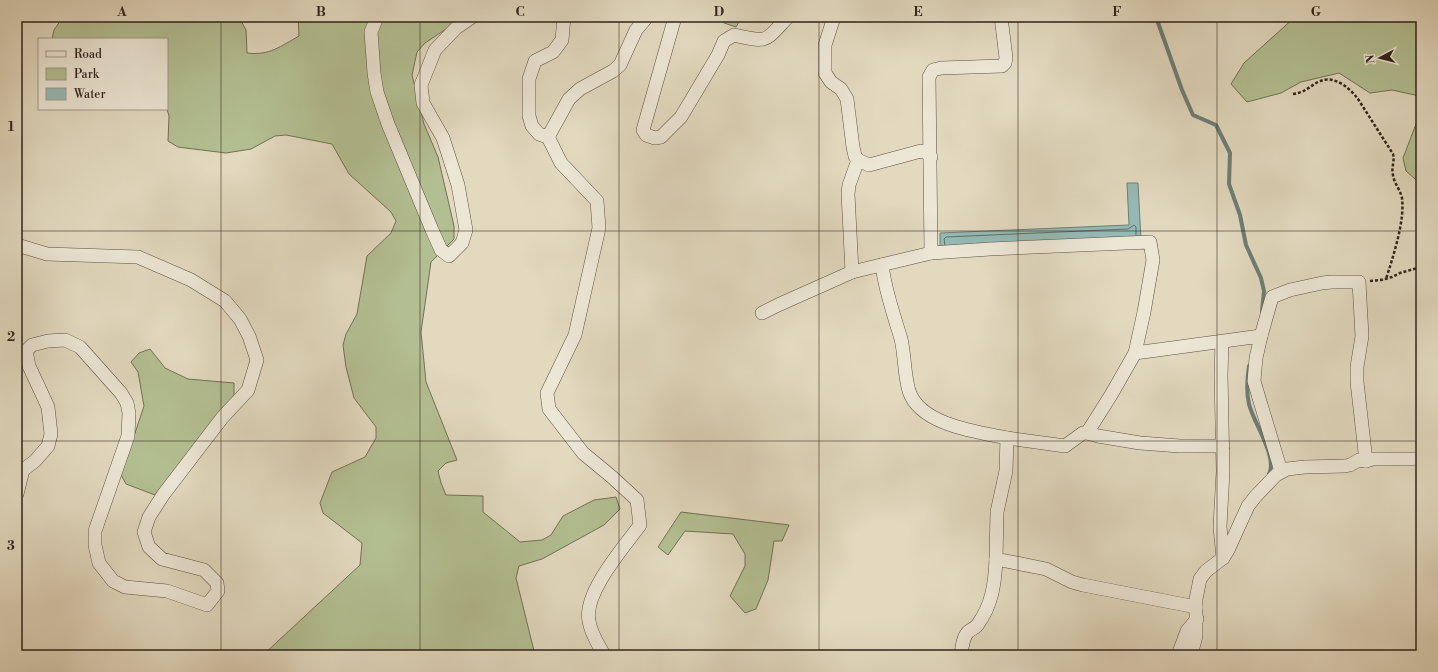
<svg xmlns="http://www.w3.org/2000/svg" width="1438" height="672" viewBox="0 0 1438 672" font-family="'Libre Bodoni',serif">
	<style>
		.green { fill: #b3bf92; stroke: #727156 }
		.water { fill: #95bab5; stroke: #6d7e77 }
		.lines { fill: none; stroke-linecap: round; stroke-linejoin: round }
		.shore { stroke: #636e68; stroke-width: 1 }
		.stream { stroke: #6d7e77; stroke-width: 4 }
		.minor-casing { stroke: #5d5044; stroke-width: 14 }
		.path { stroke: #31231b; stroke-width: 2.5; stroke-dasharray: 3 2; stroke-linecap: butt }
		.minor { stroke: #ece6d5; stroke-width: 13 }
		.grid { fill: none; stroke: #31231b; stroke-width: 1; stroke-opacity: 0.55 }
		.neatline { fill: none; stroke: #31231b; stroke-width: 1.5 }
		.grid-label { font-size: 13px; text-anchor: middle; font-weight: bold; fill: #31231b }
	</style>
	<rect width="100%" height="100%" fill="#e2d9bf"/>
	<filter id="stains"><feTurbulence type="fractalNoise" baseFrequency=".005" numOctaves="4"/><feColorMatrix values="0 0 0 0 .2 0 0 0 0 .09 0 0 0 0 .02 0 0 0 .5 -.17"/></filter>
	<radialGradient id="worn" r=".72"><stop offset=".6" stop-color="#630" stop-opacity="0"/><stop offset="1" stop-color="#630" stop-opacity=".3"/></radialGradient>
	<g class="green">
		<path d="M63,17h176l7,13 1,23c22,3 34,-7 52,-17l-1,-19h166l-39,26 -8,9 -5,23 12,49 14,33 16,69v13l-23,23 -10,70 5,50 31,78 -11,3 -8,8 3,12 5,12 37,1v16l37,30 22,-2 9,-5 12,-19 31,-16 22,-3 4,12 -16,16 -62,34 -23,7 -3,12 19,77h-272l97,-90 2,-22 -39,-30 -3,-10 12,-31 33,-15 11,-19v-11l-22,-29 -8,-31 -3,-22 3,-11 11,-20 10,-58 24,-23 5,-12 -5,-9 -42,-38 -17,-30 -46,-9 -11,1 -24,13 -25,4 -48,-6 -10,-6 1,-25 -2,-7v-70h-115l2,-9z"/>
		<polygon points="718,17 742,17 736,27 724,23"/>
		<polygon points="1295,17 1421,17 1421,101 1415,95 1392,90 1370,93 1339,73 1301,82 1281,93 1247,102 1231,84 1244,63"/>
		<polygon points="1421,111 1421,182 1415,179 1406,171 1403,158"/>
		<polygon points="150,349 165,368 188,379 234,383 234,397 155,495 126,484 121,475 144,406 138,372 131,362 139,353"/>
		<polygon points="681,512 789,525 782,541 774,541 768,580 756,609 745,613 730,596 745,566 745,554 733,534 685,531 668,555 658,547"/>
	</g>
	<polygon class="water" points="1127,183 1138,183 1141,240 940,249 940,233 1129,225"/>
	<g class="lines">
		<polyline class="shore" points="945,245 944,239 946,237 1128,229 1134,225 1136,227 1136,235"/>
		<g class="stream">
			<polyline points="1156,17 1182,90 1193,115 1216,125 1230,153 1229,184 1240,215 1246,245 1261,278 1264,291 1262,311"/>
			<path d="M1249,366c-2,13 -3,25 0,38 4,18 29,53 20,70"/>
		</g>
		<g class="minor-casing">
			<g id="minor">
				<polyline points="377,17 371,32 374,73 377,92 388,124 432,230 441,250 449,256 462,243 466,230 458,185 443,138 423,103 421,85 435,50 456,28 472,17"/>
				<path d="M564,17l-2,23 -9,12 -18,9 -6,18v37l3,10 7,8 9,3 13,26 36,38 2,27 -24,107 -28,58 2,16 34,44 29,24 25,23 3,25c-16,22 -57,68 -51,96 2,13 9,23 15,34"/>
				<path d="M675,17l-32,113 3,5 9,3 6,-1 20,-20 37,-62 6,-14 10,-6c35,8 30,7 54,-18"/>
				<polyline points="834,17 825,45 825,73 831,82 841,89 847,99 853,147 855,156 858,160 869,165 921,151 927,153 931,157"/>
				<polyline points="548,137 569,99 580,89 613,71 620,65 636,30 647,17"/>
				<polyline points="858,160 849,185 848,194 852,272 931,253 990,249 1150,242 1153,260 1144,312 1135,353 1111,395 1087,433"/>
				<polyline points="17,245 47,254 138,257 191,280 225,301 240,319 249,336 257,360 248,390 222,418 163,495 149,517 144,532 149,547 162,559 204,570 217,583 218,591 207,605 167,591 125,587 113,581 99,563 95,545 95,531 128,436 129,413 127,403 121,393 80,347 65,340 48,341 32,345 26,351 29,366 48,407 51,434 48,446 35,461 23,470 17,494"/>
				<polyline points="931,253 929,77 933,70 941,68 1002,66 1005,63 1006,58 1001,17"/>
				<path d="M882,265c3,26 12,50 19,74 4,17 3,35 8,52 11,34 68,41 98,47l-1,33 -9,41 -1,47 50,10 26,13 11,3 113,22"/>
				<polyline points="762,313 778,305 852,272"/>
				<polyline points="1222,342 1221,375 1223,471 1220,527 1223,558"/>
				<polyline points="1135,353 1261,336 1256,358 1254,381 1259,398 1281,471"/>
				<polyline points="1007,438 1065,446 1083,433 1087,433 1098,436 1140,443 1180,446 1223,446"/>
				<polyline points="1366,461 1373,459 1421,459"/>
				<path d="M961,655c1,-8 2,-18 7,-23 3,-3 8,-4 10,-8 14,-19 17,-41 18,-65"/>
				<polyline points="1178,655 1187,631 1197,619"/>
				<polyline points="1191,655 1196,636 1196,599 1200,579 1206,571 1223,558 1228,550 1248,506 1255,497 1276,475 1287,469 1305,467 1345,466 1350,465 1359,460 1366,461 1357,382 1357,367 1362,336 1359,282 1332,282 1322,283 1290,290 1272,297 1261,336"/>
			</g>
		</g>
		<g class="path">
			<path d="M1293,94c13,-2 14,-6 25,-12 15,-8 31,5 40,17l35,55c2,7 -2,14 0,21 1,8 7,14 9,23 3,23 -9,59 -16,81"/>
			<polyline points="1370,281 1381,280 1392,277 1400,273 1421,267"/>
		</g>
		<use href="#minor" class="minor"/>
	</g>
	<path class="grid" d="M221,17v638M420,17v638M619,17v638M819,17v638M1018,17v638M1217,17v638M17,231h1404M17,441h1404"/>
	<rect width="1438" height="672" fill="none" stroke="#e2d9bf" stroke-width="44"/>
	<rect x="38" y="38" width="130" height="72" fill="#ece6d5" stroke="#a1988b"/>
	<rect x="46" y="51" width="20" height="6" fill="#ece6d5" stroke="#a1988b"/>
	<text x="74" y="58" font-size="12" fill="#31231b">Road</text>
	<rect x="46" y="68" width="20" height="12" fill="#b3bf92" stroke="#a1988b"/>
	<text x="74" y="78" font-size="12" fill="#31231b">Park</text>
	<rect x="46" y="88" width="20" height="12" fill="#95bab5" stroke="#a1988b"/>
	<text x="74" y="98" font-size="12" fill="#31231b">Water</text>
	<g transform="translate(1380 58) rotate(263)" stroke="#ece6d5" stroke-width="3" paint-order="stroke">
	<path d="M0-3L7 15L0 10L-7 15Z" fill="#31231b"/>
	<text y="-6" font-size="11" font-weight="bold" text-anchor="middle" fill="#31231b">N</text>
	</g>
	<rect x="22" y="22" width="1394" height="628" class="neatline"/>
	<g class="grid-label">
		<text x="122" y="16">A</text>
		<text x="321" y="16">B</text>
		<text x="520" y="16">C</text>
		<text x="719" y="16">D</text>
		<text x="918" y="16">E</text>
		<text x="1117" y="16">F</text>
		<text x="1316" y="16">G</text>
		<text x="11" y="131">1</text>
		<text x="11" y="341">2</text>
		<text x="11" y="550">3</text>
	</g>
	<rect width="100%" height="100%" filter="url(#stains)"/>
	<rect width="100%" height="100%" fill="url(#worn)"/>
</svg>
